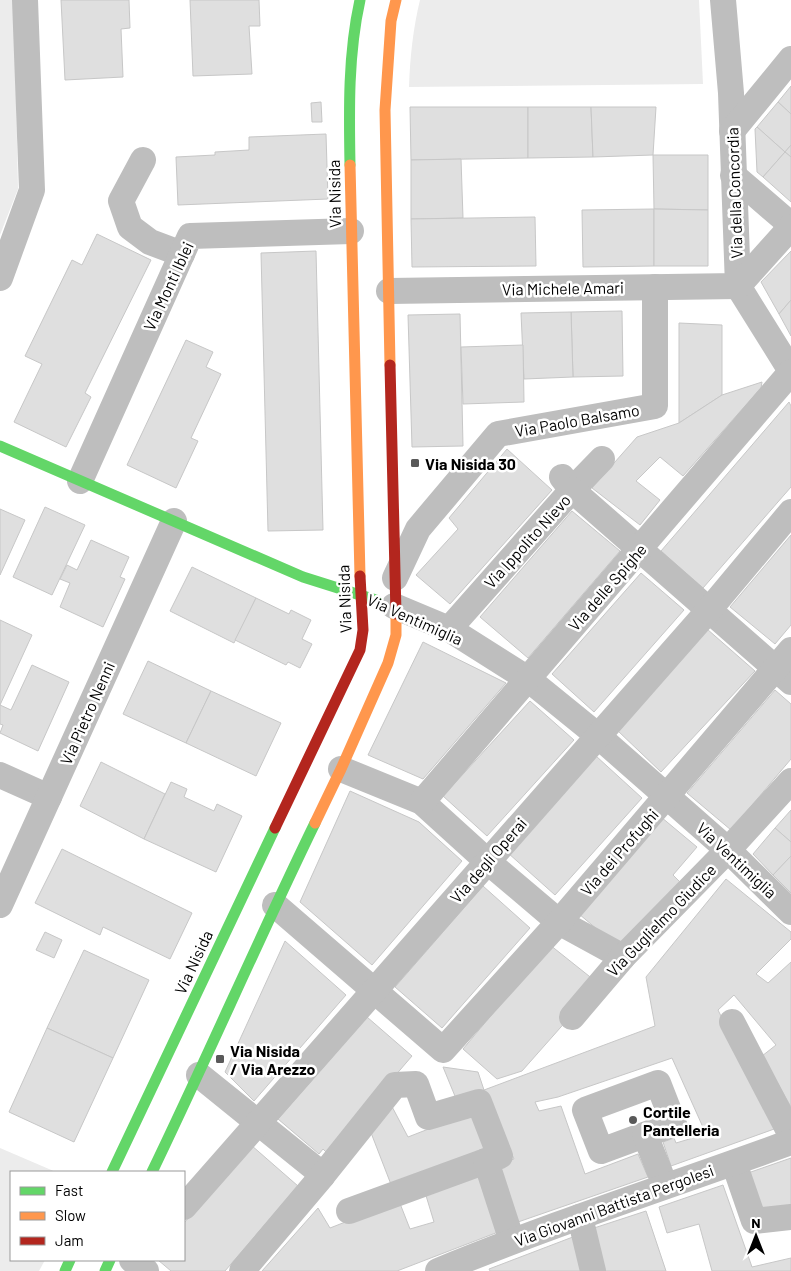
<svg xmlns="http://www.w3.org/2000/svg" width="791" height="1271" viewBox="0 0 791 1271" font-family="Barlow,sans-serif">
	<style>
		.green { fill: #ececec }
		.building { fill: #dfdfdf; stroke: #c7c7c7 }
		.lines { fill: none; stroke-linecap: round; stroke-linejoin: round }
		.street { stroke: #bebebe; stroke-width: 26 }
		.fast { stroke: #63d668; stroke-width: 11 }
		.slow { stroke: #ff974d; stroke-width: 11 }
		.jam { stroke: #b3261e; stroke-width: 11 }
		.poi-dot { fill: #595959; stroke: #fff; stroke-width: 2 }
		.labels { text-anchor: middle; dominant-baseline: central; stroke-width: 5; stroke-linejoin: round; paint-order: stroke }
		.street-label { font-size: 16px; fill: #000; stroke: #fff }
		.poi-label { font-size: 16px; font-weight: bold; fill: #000; stroke: #fff; text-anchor: start }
	</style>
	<rect width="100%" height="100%" fill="#fff"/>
	<g class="green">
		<polygon points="0,0 14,0 18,189 0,235"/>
		<path d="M420,0h279l4,84 -294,3c1,-30 4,-58 11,-87z"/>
		<polygon points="0,1148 56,1172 11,1172 11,1260 45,1260 39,1271 0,1271"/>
	</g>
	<g class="building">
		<polygon points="61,0 129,0 130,28 121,29 123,77 65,80"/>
		<polygon points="190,0 259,0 260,26 249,26 252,74 193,76"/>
		<polygon points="791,86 791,114 778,102"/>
		<polygon points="321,102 322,122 312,122 311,103"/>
		<polygon points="778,102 791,114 791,145 785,152 757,127"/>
		<polygon points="410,107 528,107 528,158 411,160"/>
		<polygon points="528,107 591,107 593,157 528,158"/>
		<polygon points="591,107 656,107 653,155 593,157"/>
		<polygon points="757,127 785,152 763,177 757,172 755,129"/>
		<polygon points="326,134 328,199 178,205 176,157 215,155 215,152 249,150 249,137"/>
		<polygon points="791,145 791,157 785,152"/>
		<polygon points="785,152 791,157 791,202 763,177"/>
		<polygon points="653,155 708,155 708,210 654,209"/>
		<polygon points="461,159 463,218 411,219 411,160"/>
		<polygon points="654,209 654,266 583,267 582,210"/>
		<polygon points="654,209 708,210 708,266 654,266"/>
		<polygon points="535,217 536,266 412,267 411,219"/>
		<polygon points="97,234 151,260 85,393 91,397 66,447 14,422 42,364 25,356 72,260 82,265"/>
		<polygon points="316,251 323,530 268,531 261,253"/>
		<polygon points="791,251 791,300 779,314 761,282"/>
		<polygon points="791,300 791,336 779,314"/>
		<polygon points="622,311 623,376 573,377 571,312"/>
		<polygon points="571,312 573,377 524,379 521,313"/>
		<polygon points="460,314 463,446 412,447 408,315"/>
		<polygon points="679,323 722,325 722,395 679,423"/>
		<polygon points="186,340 213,352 206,367 221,374 191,438 198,441 176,488 127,465"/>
		<polygon points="523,345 524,402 463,404 461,347"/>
		<polygon points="762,382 761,388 683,476 660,457 636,481 660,500 640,525 592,488 637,437 679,423 722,395"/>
		<polygon points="789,402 791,406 791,487 703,588 661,551"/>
		<polygon points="507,449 552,490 450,604 416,575 458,529 449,518"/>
		<polygon points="45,507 85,525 52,595 13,577"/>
		<polygon points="0,509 25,520 0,575"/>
		<polygon points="572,511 620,551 528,658 480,617"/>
		<polygon points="791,535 791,625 775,644 730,607"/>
		<polygon points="91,540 129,557 120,577 125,579 103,627 60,607 70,583 60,579 67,565 77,570"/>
		<polygon points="192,567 256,598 234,643 170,611"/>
		<polygon points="641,573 684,610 594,712 552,674"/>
		<polygon points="256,598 289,614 291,610 311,620 302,639 312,644 300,668 288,662 286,665 235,640"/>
		<polygon points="0,620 32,635 0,705"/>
		<polygon points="707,629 755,671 661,772 618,731"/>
		<polygon points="423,642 506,683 423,779 368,755"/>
		<polygon points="148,661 211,691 186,743 123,714"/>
		<polygon points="32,665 69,682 38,751 0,733 3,725 0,724 0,705 11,710"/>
		<polygon points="775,690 791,704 791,759 731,830 687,793"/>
		<polygon points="211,691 281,723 256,776 186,743"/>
		<polygon points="530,701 574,740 487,836 443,796"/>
		<polygon points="596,756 642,798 555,895 508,853"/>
		<polygon points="101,762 165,794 144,839 80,806"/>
		<polygon points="171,782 187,789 184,797 214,811 217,804 242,816 216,872 144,839"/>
		<polygon points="350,791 419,822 462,861 372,965 300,902"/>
		<polygon points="791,810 791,842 775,828"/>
		<polygon points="661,817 697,847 673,875 682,884 624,952 579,914"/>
		<polygon points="775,828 791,842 791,856 773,875 753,854"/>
		<polygon points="62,849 192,913 170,959 103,927 100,935 35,903"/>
		<polygon points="791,856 791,893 773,875"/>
		<polygon points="726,879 791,932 791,939 756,974 768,983 791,962 791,1107 762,1056 776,1045 734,995 718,1010 777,1128 671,1166 663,1142 674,1138 676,1143 706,1134 672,1058 558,1097 535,1102 539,1111 561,1106 585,1174 638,1154 648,1177 518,1222 498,1163 514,1159 484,1090 655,1026 646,977"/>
		<polygon points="483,886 530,928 442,1028 395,987"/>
		<polygon points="45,932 62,940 54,958 36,950"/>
		<polygon points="285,941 346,995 254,1101 225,1072"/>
		<polygon points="550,945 599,984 522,1071 497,1079 463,1049"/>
		<polygon points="84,950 149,980 113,1058 47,1028"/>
		<polygon points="367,1017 412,1056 328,1154 323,1149 319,1154 278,1119"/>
		<polygon points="47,1028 113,1058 74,1142 9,1112"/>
		<polygon points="443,1067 478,1072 484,1090 457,1101"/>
		<polygon points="388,1099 408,1137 472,1112 487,1151 392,1187 368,1125"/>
		<polygon points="251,1145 298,1186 225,1271 171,1271 158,1260 184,1260 184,1223"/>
		<polygon points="791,1158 791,1207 758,1210 748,1173"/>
		<polygon points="483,1167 506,1229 397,1271 262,1271 318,1208 330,1228 399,1201 410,1229 434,1222 424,1189"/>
		<polygon points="723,1185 752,1267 791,1258 791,1271 712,1271 699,1224 667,1233 659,1207"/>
		<polygon points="646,1211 666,1271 601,1271 591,1229"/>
		<polygon points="578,1235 587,1271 490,1271 489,1269"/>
	</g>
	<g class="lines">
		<g class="street">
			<polyline points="723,0 731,93 738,286 791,371"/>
			<polyline points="732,131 791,59"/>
			<polyline points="143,160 121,201 130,227 150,242 182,254"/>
			<polyline points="733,175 791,225"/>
			<polyline points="0,278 32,190 25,0"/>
			<polyline points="389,291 738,286 791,227"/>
			<polyline points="562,477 572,490 602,459"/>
			<polyline points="80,481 190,236 351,231"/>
			<polyline points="395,578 418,529 498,434 655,406 655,287"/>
			<polyline points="394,606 449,629 528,679 597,735 728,850 791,912"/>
			<polyline points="449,629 572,490 791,682"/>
			<polyline points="341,769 422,802 487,861 559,922 623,957"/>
			<polyline points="0,775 49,797"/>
			<polyline points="422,802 791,372"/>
			<polyline points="0,905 174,521"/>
			<polyline points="275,905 443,1050 559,922 791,650"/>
			<polyline points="572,1017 623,957 728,850 791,781"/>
			<polyline points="732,1022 791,1135"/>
			<polyline points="199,1075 323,1175"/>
			<polygon points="658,1083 674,1124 601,1151 585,1110"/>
			<polyline points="645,1135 665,1185"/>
			<polyline points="734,1163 754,1221 791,1217"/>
			<polyline points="184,1207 709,610 791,512"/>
			<polyline points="349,1211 486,1161"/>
			<polyline points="580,1217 593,1271"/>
			<polyline points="132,1260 146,1271"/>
			<polyline points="242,1271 323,1175 395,1085 416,1084 428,1117 479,1102 500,1156 486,1161 512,1241"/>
			<path d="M438,1271c116,-48 235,-86 353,-129"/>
		</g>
		<g class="fast">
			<path d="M350,165c-1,-55 -2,-111 10,-165"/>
			<polyline points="0,446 303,577 376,600"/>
			<polyline points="112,1172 275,828"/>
			<path d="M152,1172c56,-116 107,-234 163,-349"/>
			<polyline points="65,1271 70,1260"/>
			<polyline points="105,1271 110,1260"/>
		</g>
		<g class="slow">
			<polyline points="350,165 360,576"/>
			<polyline points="390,365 385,110 391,21 396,0"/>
			<polyline points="315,823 341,769 388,663 396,635 396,614"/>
		</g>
		<g class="jam">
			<polyline points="390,365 396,614"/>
			<polyline points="275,828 360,650 363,630 360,576"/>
		</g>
	</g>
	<g class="poi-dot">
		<rect x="410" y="458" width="10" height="10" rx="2.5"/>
		<rect x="215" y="1054" width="10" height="10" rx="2.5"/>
		<circle cx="633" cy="1120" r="5"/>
	</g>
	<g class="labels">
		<g class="street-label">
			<text transform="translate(734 193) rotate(-92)">Via della Concordia</text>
			<text transform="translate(334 194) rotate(-91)">Via Nisida</text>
			<text transform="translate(168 286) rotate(-65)">Via Monti Iblei</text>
			<text transform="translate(563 288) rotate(-1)">Via Michele Amari</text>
			<text transform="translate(577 420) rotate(-10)">Via Paolo Balsamo</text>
			<text transform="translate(527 541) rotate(-48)">Via Ippolito Nievo</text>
			<text transform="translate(607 587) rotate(-49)">Via delle Spighe</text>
			<text transform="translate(344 599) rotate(-92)">Via Nisida</text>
			<text transform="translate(415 619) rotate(24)">Via Ventimiglia</text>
			<text transform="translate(87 713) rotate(-66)">Via Pietro Nenni</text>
			<text transform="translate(619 852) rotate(-49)">Via dei Profughi</text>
			<text transform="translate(488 860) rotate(-49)">Via degli Operai</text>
			<text transform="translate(737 860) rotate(43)">Via Ventimiglia</text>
			<text transform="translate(661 920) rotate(-46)">Via Guglielmo Giudice</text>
			<text transform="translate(193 962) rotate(-65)">Via Nisida</text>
			<text transform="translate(614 1205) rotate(-20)">Via Giovanni Battista Pergolesi</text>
		</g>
		<g class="poi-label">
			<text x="425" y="463">Via Nisida 30</text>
			<text x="230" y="1050">Via Nisida<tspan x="230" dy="18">/ Via Arezzo</tspan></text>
			<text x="643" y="1111">Cortile<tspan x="643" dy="18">Pantelleria</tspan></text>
		</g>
	</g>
	<rect x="10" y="1171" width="175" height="90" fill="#ffffff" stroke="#999999"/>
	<rect x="20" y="1187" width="25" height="8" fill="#63d668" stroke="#999999"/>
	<text x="55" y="1196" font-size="15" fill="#000000">Fast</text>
	<rect x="20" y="1212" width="25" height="8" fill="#ff974d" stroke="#999999"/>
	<text x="55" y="1221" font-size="15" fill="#000000">Slow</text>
	<rect x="20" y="1237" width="25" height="8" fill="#b3261e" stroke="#999999"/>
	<text x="55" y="1246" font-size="15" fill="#000000">Jam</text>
	<g transform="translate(756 1236)" stroke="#ffffff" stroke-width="4" paint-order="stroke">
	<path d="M0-4L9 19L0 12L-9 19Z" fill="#000000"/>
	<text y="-8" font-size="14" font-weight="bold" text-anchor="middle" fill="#000000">N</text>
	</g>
</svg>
